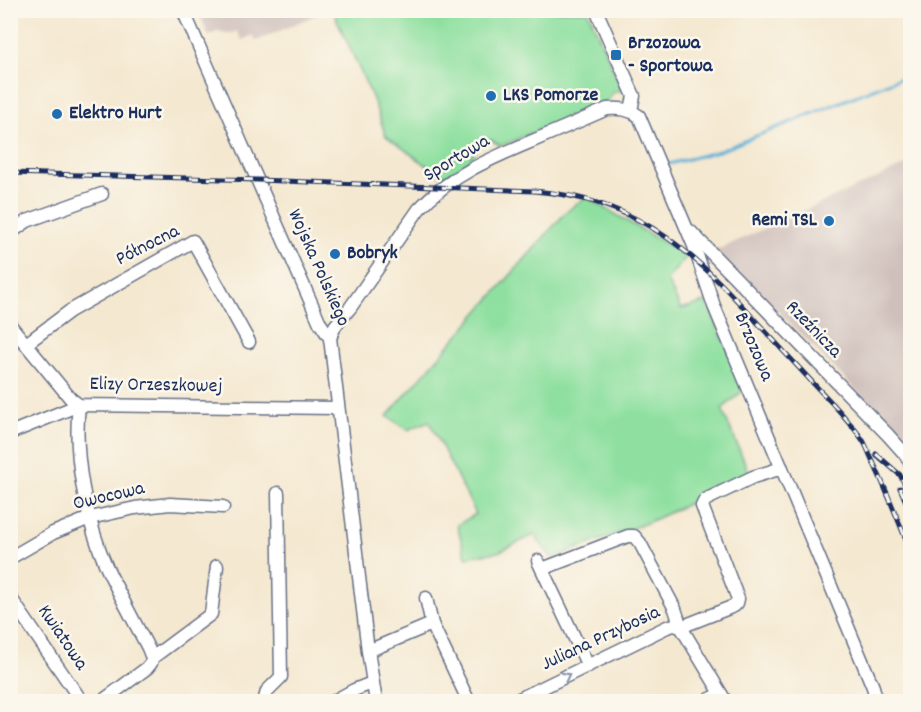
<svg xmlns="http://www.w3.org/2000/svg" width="921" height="712" viewBox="0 0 921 712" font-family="Dekko,sans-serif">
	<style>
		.industrial { fill: #cfc0bb }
		.green { fill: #8fe0a0; stroke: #55887f; stroke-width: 1.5 }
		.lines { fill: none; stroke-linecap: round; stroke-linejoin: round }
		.stream { stroke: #5bafd7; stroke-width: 3 }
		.minor-casing { stroke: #677086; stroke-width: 15 }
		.minor { stroke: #fff; stroke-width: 12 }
		.rail-casing { stroke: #1b2f5e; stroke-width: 5 }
		.rail { stroke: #fbf7ec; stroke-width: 3; stroke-dasharray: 9; stroke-linecap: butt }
		.oneway { stroke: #8d97ae }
		.poi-dot { fill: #1f6fb2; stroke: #fbf7ec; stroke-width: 2 }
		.labels { text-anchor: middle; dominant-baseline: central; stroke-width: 5; stroke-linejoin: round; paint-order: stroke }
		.poi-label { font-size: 20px; font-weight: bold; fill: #1b2f5e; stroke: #fbf7ec; text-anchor: start }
		.street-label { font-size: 20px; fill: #1b2f5e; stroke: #fbf7ec }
	</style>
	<rect width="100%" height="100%" fill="#fbf7ec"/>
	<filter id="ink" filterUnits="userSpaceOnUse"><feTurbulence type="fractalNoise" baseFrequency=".0167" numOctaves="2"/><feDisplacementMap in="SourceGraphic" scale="12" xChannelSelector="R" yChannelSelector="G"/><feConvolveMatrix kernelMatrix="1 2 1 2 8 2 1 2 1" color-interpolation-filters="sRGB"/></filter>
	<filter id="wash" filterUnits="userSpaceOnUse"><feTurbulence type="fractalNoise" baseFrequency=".008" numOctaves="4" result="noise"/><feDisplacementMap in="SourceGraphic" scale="24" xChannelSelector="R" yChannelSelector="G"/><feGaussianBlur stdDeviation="1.35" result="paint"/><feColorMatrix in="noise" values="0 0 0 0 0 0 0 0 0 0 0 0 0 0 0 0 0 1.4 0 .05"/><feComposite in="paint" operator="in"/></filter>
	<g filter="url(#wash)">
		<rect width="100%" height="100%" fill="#f4e8d0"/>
		<g class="industrial">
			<polygon points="198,11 325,11 256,41 253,35 242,40 237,31 231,33 216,32 209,36"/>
			<polygon points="910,163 910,445 767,300 715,251"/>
		</g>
		<g class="green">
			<polygon points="333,11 588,11 622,90 612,93 609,100 501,146 491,140 482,141 468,163 443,177 386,136 373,99"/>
			<polygon points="586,197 687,256 667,280 681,309 706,302 746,388 722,409 750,475 649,522 552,558 534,535 498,552 466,557 457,525 476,514 429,421 408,430 387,416 566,212"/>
		</g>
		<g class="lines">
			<polyline class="stream" points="669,164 719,151 910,74"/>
		</g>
	</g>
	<g filter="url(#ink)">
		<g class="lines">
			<g class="minor-casing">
				<g id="minor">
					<polyline points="183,10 320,323 330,338 368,651 376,702"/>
					<polyline points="596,10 634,96 631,110"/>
					<polyline points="690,231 888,435 905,454 910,462"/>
					<polyline points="10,233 27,221 102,194"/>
					<polyline points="10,325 71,399 79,405 338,408"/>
					<path d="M330,338l5,-12 15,-18 69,-99c30,-33 71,-50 111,-67 26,-11 52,-22 77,-33 13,-1 22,0 32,7l55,130 20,60 159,381 4,15"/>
					<polyline points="26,344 70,311 193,241 249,342"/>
					<path d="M79,405c-6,51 7,114 27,161 13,28 28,55 42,82l4,10"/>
					<polyline points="10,433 79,405"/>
					<polyline points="10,558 53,533 90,518 135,508 170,504 223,507"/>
					<polyline points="538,561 588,666"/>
					<polyline points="542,569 628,536 634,536 640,543 675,609 681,627 726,702"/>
					<polyline points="10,597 82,702"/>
					<polyline points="426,598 432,624 469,702"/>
					<polyline points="368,651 432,624"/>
					<polyline points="101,702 147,668 151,663 152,658 211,614 217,566"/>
					<polyline points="264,702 267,691 281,677 278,493"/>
					<polyline points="332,702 354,690 372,683"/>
					<polyline points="513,702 667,627 674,625 681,627 734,606 737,603 738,599 702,506 705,500 753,477 782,468"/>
					<polyline points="704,702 721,694"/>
				</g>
			</g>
			<use href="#minor" class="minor"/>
			<g class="rail-casing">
				<g id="rail">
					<path d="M10,173l248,7 276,11c123,9 178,83 255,166 14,15 28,31 43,46 11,12 23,25 32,39 4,8 7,16 11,24 13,28 24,56 35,84"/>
					<polyline points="876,454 900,475 910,495"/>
					<polyline points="900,488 910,511"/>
				</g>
			</g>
			<use href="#rail" class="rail"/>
		</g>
		<defs><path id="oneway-chevron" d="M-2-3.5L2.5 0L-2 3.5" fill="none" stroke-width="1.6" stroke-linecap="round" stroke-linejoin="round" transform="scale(1.5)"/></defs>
		<use class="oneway" href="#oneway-chevron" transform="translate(566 676) rotate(-26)"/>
	</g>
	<g class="poi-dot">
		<rect x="610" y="49" width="12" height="12" rx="3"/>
		<circle cx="491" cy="96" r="6"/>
		<circle cx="57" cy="114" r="6"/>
		<circle cx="829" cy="221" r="6"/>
		<circle cx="335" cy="254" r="6"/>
	</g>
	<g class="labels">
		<g class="poi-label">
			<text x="628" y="44">Brzozowa<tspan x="628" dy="23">- Sportowa</tspan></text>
			<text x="503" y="96">LKS Pomorze</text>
			<text x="69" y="114">Elektro Hurt</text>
			<text x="817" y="221" text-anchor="end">Remi TSL</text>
			<text x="347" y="254">Bobryk</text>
		</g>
		<g class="street-label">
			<text transform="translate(457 159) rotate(-31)">Sportowa</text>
			<text transform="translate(148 246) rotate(-27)">Północna</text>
			<text transform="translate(318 268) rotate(66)">Wojska Polskiego</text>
			<text transform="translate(813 330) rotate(46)">Rzeźnicza</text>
			<text transform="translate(753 347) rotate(67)">Brzozowa</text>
			<text transform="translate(156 386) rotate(1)">Elizy Orzeszkowej</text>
			<text transform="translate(109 497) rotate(-13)">Owocowa</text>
			<text transform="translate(62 638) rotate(56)">Kwiatowa</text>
			<text transform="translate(601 639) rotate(-25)">Juliana Przybosia</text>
		</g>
	</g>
	<rect width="921" height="712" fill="none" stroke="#fbf7ec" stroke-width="36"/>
</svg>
